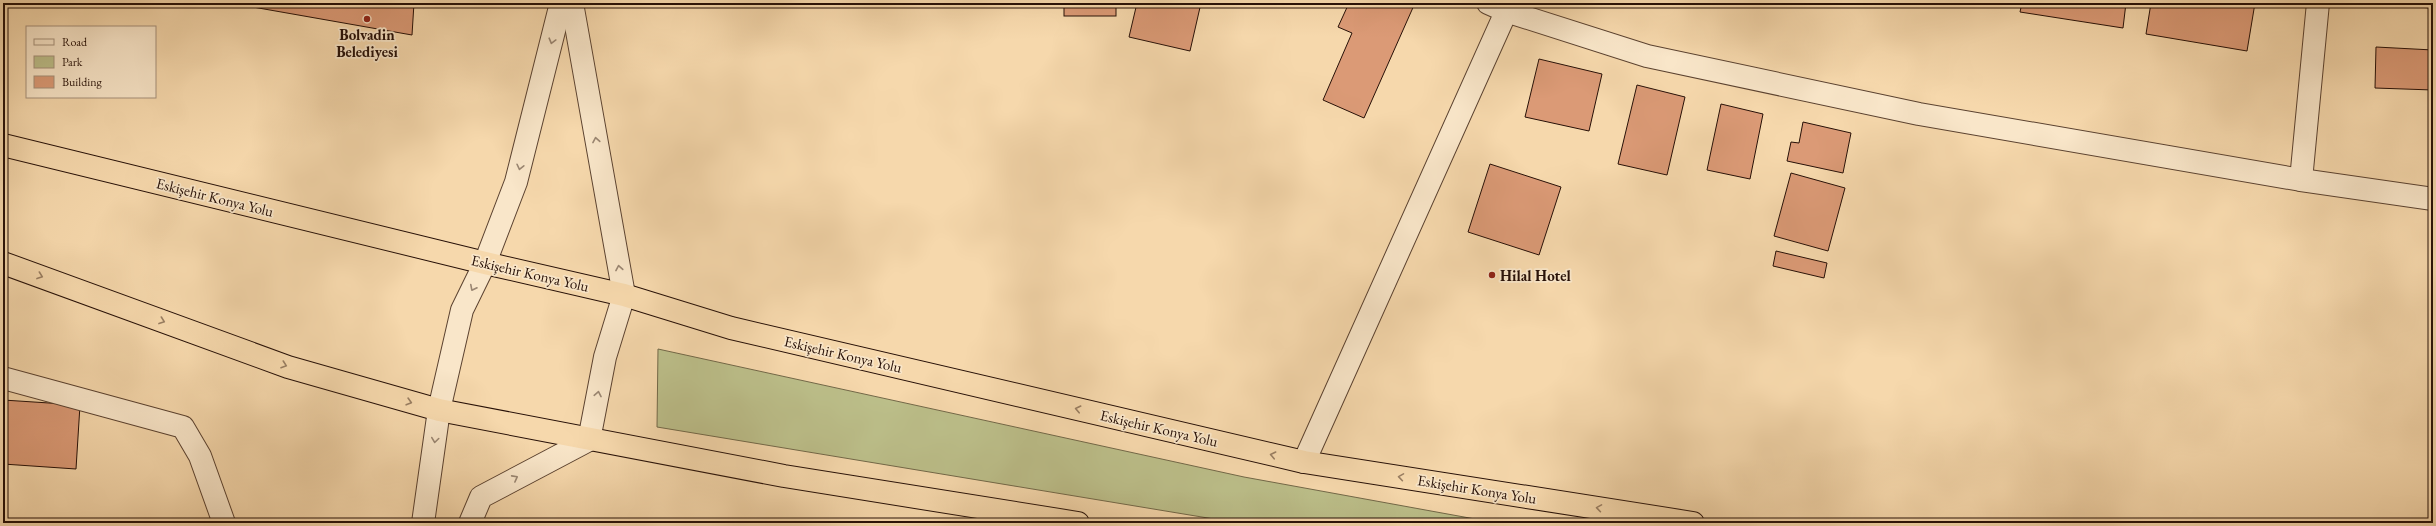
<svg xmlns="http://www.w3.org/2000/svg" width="2436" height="526" viewBox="0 0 2436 526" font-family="'EB Garamond',serif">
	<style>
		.green { fill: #bcbf8a; stroke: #726848 }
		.building { fill: #db9a76; stroke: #271007 }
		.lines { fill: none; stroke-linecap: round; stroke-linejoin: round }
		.minor-casing { stroke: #5b4230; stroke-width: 24 }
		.highway-casing { stroke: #271007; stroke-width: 24 }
		.minor { stroke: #f9e6c9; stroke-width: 22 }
		.highway { stroke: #f6d8ac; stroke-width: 22 }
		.oneway { stroke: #9a8672 }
		.oneway2 { stroke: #997e62 }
		.poi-dot { fill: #8f2418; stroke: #f9e6c9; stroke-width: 1.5 }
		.labels { text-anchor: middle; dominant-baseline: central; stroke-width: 3.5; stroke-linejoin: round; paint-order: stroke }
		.poi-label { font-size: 15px; font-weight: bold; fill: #271007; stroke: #f9e6c9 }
		.street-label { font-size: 15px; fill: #271007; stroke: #f9e6c9 }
	</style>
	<rect width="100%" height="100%" fill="#f6d8ac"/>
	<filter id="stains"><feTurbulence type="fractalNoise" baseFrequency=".005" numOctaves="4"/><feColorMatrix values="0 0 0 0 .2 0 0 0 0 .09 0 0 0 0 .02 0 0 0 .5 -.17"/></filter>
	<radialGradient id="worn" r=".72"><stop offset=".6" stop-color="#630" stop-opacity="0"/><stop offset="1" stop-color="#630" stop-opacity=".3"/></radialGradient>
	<polygon class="green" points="658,349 1244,477 1497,523 1247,523 1220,520 657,427"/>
	<g class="building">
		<polygon points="230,3 414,3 412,35"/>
		<rect x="1064" y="3" width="52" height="13"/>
		<polygon points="1137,3 1201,3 1190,51 1129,37"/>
		<polygon points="1349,3 1415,3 1364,118 1323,100 1352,33 1338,27"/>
		<polygon points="2022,3 2126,3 2123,28 2020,12"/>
		<polygon points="2151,3 2255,3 2247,51 2146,34"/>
		<polygon points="2381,3 2433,3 2433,8 2381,5"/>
		<polygon points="2376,47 2433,50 2433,90 2375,88"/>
		<polygon points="1539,59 1602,74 1589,131 1525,117"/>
		<polygon points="1637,85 1685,97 1667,175 1618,164"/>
		<polygon points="1721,104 1763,114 1750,179 1707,170"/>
		<polygon points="1803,122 1851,133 1843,173 1787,161 1791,142 1799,143"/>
		<polygon points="1490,164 1561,187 1539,255 1468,232"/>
		<polygon points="1791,173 1845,188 1828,251 1774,236"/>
		<polygon points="1776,251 1827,263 1824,278 1773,266"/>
		<polygon points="3,400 80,405 76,469 3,464"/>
	</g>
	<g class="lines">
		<g class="minor-casing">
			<g id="minor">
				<polyline points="1488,3 1506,11 1647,56 1919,114 2301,180 2433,199"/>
				<polyline points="2301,180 2318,3"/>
				<polyline points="3,378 183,427 200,456 224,523"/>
				<polyline points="1304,462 1510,3"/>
				<polyline points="423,523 439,410 462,310 485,263 516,182 561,3"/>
				<polyline points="470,523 481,497 589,440 605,357 624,295 572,3"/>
			</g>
		</g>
		<g class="highway-casing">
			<g id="highway">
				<polyline points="3,145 485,263 624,295 731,328 1304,462 1693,523"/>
				<polyline points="3,263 288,367 439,410 784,476 1078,523"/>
			</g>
		</g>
		<use href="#minor" class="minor"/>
		<use href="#highway" class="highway"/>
	</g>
	<defs><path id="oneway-chevron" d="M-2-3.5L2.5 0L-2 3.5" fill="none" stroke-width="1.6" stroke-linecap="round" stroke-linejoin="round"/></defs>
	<g class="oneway">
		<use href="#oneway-chevron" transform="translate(552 41) rotate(105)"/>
		<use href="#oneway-chevron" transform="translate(596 140) rotate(-100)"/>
		<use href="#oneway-chevron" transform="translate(520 167) rotate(103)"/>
		<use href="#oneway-chevron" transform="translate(619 268) rotate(-100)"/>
		<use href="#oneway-chevron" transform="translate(473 288) rotate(117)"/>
		<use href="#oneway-chevron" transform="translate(598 394) rotate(-79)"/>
		<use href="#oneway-chevron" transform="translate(435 440) rotate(98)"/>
		<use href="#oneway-chevron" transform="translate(515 478) rotate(-28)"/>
	</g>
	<g class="oneway2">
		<use href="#oneway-chevron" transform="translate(40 276) rotate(20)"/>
		<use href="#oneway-chevron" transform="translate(162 321) rotate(20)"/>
		<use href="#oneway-chevron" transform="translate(284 365) rotate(19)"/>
		<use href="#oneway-chevron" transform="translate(409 402) rotate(16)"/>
		<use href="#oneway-chevron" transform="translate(1078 409) rotate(-167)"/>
		<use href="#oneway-chevron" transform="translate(1273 455) rotate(-167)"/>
		<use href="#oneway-chevron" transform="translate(1401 477) rotate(-171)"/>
		<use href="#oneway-chevron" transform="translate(1599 508) rotate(-171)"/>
	</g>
	<g class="poi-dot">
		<circle cx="367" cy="19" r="4"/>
		<circle cx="1492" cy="275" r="4"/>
	</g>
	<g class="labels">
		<g class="poi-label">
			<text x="367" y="34">Bolvadin<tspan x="367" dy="17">Belediyesi</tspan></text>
			<text x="1500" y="275" text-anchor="start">Hilal Hotel</text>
		</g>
		<g class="street-label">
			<text transform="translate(215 197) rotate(14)">Eskişehir Konya Yolu</text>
			<text transform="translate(530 273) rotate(13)">Eskişehir Konya Yolu</text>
			<text transform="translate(843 354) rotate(13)">Eskişehir Konya Yolu</text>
			<text transform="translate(1159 428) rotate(13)">Eskişehir Konya Yolu</text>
			<text transform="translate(1477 489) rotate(9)">Eskişehir Konya Yolu</text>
		</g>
	</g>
	<rect width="2436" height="526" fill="none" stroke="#f6d8ac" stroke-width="16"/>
	<rect x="4" y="4" width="2428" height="518" fill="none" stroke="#271007" stroke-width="2"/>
	<rect x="8" y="8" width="2420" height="510" fill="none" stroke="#271007"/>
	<rect x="26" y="26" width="130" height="72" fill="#f9e6c9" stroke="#a5907b"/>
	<rect x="34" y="39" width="20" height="6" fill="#f9e6c9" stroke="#a5907b"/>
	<text x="62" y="46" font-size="12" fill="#271007">Road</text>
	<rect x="34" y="56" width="20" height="12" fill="#bcbf8a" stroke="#a5907b"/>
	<text x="62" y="66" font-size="12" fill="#271007">Park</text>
	<rect x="34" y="76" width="20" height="12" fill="#db9a76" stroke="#a5907b"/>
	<text x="62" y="86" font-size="12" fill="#271007">Building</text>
	<rect width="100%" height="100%" filter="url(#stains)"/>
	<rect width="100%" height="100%" fill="url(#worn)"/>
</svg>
